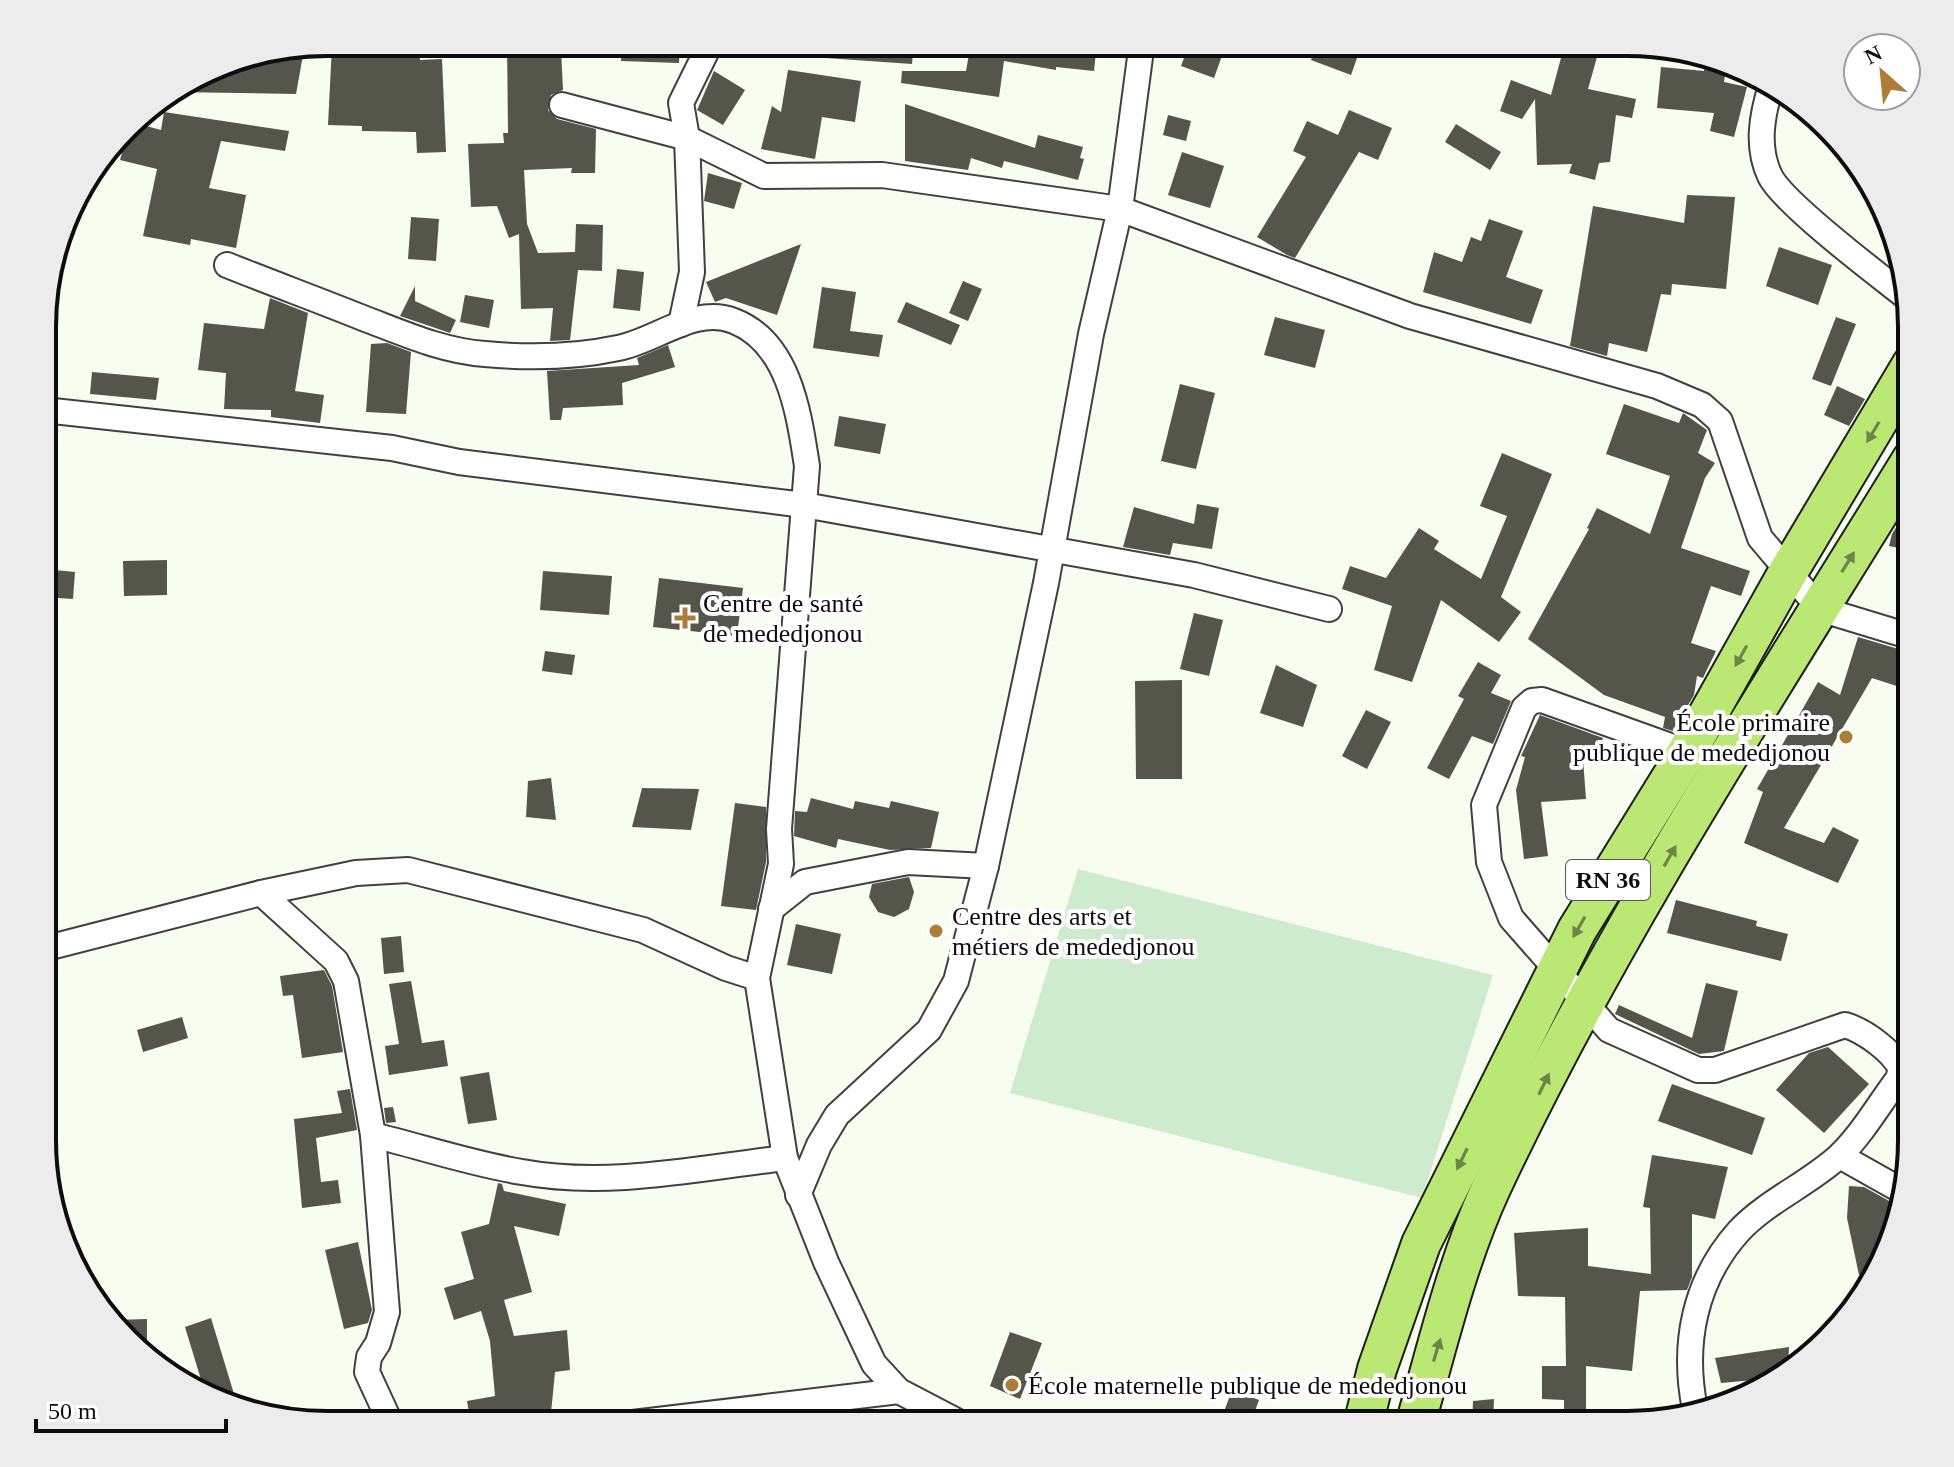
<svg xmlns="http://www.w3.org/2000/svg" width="1954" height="1467" viewBox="0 0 1954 1467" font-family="Georgia,serif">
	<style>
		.pitch { fill: #ceeccd }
		.building { fill: #54554b }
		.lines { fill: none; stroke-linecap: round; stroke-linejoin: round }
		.street-casing { stroke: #404040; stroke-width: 28 }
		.primary-casing { stroke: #1e1e1e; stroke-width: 42 }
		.street { stroke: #fff; stroke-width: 24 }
		.primary { stroke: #bbe874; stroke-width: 38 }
		.oneway { fill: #6d8546 }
		.poi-dot { fill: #ad7c36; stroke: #fff; stroke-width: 3 }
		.labels { text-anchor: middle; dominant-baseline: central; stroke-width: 8; stroke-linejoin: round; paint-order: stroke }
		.shield { fill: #fff; stroke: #565656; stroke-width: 2 }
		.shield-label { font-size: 24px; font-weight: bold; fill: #0d0d0d }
		.poi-label { font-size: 26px; fill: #0d0d0d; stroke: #fff; text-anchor: start }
		.rim { fill: none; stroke: #0d0d0d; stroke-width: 4 }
	</style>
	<rect width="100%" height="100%" fill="#f7fdef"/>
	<polygon class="pitch" points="1078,869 1493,975 1422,1198 1010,1093"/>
	<g class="building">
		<polygon points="358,42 419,42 420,60 442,59 446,152 417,153 416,132 362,131 362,126 328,125 332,45 358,45"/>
		<polygon points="507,42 529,42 530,50 561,49 563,90 551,95 548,110 557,119 596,129 595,173 571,173 572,168 524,170 527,224 538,253 575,252 576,224 603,225 602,271 578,270 570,340 550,341 553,308 521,309 519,234 509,238 497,206 471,207 468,144 504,143 503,133 508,133"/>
		<polygon points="622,42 680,42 679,63 621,61"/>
		<polygon points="826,42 914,42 912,64 826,58"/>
		<polygon points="963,42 1097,42 1094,71 1056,67 1056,70 1004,61 999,97 901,83 902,71 966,71 969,54 962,53"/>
		<polygon points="1190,42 1223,53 1214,78 1181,66"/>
		<polygon points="1317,42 1347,42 1361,47 1351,75 1311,60"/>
		<polygon points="1565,43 1601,43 1588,89 1636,99 1632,118 1616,115 1610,162 1599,163 1595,180 1569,173 1572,164 1537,165 1535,99 1522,119 1500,111 1511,80 1551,95"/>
		<polygon points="254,54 303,55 296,94 174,92 235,57"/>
		<polygon points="1706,57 1727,62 1724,82 1747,87 1734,137 1710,131 1714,113 1657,108 1661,67 1704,71"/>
		<polygon points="788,70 861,81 855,122 822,117 815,159 761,149 772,106 781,112"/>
		<polygon points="714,71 745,90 723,125 697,110"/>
		<polygon points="905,104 1035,148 1038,135 1083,147 1080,158 1084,159 1078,180 1004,161 1002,168 971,158 968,170 905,161"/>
		<polygon points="1349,110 1392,128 1378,160 1359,152 1295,258 1287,255 1257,237 1306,157 1293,151 1307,121 1338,135"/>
		<polygon points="164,112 289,131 285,151 221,141 209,188 246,195 236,248 191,239 190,245 143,236 157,169 120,160 131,122 161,130"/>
		<polygon points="1168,115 1191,121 1186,141 1163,135"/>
		<polygon points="1456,124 1501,152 1490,170 1445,142"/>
		<polygon points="1182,152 1224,166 1210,208 1168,195"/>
		<polygon points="708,173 742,183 734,209 704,201"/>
		<polygon points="1687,195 1735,197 1726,289 1672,284 1671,295 1661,294 1647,352 1609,343 1607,356 1570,346 1593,206 1684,223"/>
		<polygon points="411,217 439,219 436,261 408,259"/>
		<polygon points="1489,219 1523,231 1506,277 1543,290 1531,324 1423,292 1434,252 1462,262 1471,237 1481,241"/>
		<polygon points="801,244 777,315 726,298 715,302 706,282"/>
		<polygon points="1779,247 1832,265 1818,305 1766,286"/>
		<polygon points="617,269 644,272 640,311 613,308"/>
		<polygon points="963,281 982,289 968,321 949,313"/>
		<polygon points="415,286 415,301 456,320 450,333 400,316"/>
		<polygon points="822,287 856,292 850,331 883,335 879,357 813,348"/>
		<polygon points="465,295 494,300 489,328 460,322"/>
		<polygon points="270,298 308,313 295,391 324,395 320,423 271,417 271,410 224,409 226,373 198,370 204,323 264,329"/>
		<polygon points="906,302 960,325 951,345 897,322"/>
		<polygon points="1275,317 1325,330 1315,368 1264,355"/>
		<polygon points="1836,317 1856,324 1831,386 1812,379"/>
		<polygon points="387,343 411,352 406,414 366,412 371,344"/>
		<polygon points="668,345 675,367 622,383 623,405 563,408 561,420 550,420 547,371 639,365 637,358"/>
		<polygon points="92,372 159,378 156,400 90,394"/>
		<polygon points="1180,384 1215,393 1196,469 1161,461"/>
		<polygon points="1837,386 1865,399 1849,426 1824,415"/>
		<polygon points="1624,404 1679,423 1683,413 1707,430 1698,453 1715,463 1705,478 1681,548 1750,571 1741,596 1711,586 1691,643 1716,651 1703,678 1697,676 1694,695 1673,731 1663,728 1665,717 1604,695 1528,639 1589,529 1587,528 1597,508 1650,534 1670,476 1606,454"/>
		<polygon points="839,416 886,424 880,454 834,446"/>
		<polygon points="1502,453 1552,474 1501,597 1521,612 1499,642 1441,600 1412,682 1374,670 1392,606 1342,589 1350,566 1386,578 1419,528 1439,541 1434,549 1481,579 1507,516 1480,506"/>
		<polygon points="1912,501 1912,551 1889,546 1892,534"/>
		<polygon points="1197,504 1219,508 1212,549 1173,543 1170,555 1123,547 1134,507 1194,524"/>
		<polygon points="167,560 167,595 124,596 123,561"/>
		<polygon points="44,569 75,572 73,599 44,597"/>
		<polygon points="543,571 612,576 609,615 540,610"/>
		<polygon points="659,578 743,588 737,636 653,627"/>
		<polygon points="1194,613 1223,620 1209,676 1180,669"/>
		<polygon points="1858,637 1912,653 1912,691 1872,678 1784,828 1824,843 1833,827 1859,840 1838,883 1744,843 1763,792 1757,789 1818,682 1840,695"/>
		<polygon points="545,651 575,655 572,675 542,671"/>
		<polygon points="1478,662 1501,675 1491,693 1511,701 1493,744 1472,736 1449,779 1427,768 1464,699 1458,696"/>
		<polygon points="1276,665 1317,685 1303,727 1260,713"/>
		<polygon points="1182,680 1182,779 1136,779 1135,681"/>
		<polygon points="1366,710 1391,722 1367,769 1342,756"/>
		<polygon points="1540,715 1603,738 1600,751 1582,746 1586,799 1541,802 1548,856 1524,859 1516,790 1525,757 1521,756"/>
		<polygon points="551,778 556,820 526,817 528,781"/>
		<polygon points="642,788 699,789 691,830 632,827"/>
		<polygon points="811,798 853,809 855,801 889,808 891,801 939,812 931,848 890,850 838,839 836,848 794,836 795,811 807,812"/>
		<polygon points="735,803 766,807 766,862 756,910 721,906"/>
		<polygon points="909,877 914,892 909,909 894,917 878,912 869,897 872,884"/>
		<polygon points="1676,900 1757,921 1756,926 1788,934 1781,961 1667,933"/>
		<polygon points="796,924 841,934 832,974 787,965"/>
		<polygon points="401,936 404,972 384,974 381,938"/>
		<polygon points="324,970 332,986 343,1052 302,1058 293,995 283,996 280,976"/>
		<polygon points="411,981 422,1043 444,1040 448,1066 389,1075 385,1046 399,1044 389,984"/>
		<polygon points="1706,983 1738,991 1724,1051 1699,1054 1615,1014 1619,1005 1692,1038"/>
		<polygon points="182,1017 188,1038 143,1052 137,1030"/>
		<polygon points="1828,1047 1869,1084 1824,1133 1776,1090 1809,1053"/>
		<polygon points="489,1072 497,1120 468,1124 460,1077"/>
		<polygon points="1672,1084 1765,1118 1752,1155 1658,1121"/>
		<polygon points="350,1089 357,1130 316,1138 321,1182 338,1180 341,1203 302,1208 294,1119 342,1113 337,1091"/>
		<polygon points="393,1107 396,1122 386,1123 384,1108"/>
		<polygon points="1652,1155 1728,1167 1715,1219 1692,1214 1692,1277 1687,1290 1640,1291 1632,1371 1586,1366 1586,1425 1564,1425 1564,1400 1542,1399 1542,1366 1566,1366 1565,1297 1518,1296 1514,1233 1588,1228 1588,1266 1651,1274 1650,1208 1643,1207"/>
		<polygon points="498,1183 502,1184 504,1191 566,1204 559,1236 514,1226 532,1292 504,1300 514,1336 567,1330 570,1370 555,1372 550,1423 490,1419 491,1424 471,1424 467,1401 495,1396 490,1341 481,1311 454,1320 444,1288 474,1279 461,1232 489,1224"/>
		<polygon points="1849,1186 1864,1187 1891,1202 1887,1253 1876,1272 1859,1275 1847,1218"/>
		<polygon points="358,1242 372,1310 368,1323 344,1329 325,1250"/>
		<polygon points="211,1318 234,1394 213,1400 206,1396 185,1327"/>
		<polygon points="147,1319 147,1360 113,1320"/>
		<polygon points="1010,1332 1042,1343 1020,1399 990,1386"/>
		<polygon points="1789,1347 1788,1368 1776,1378 1721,1383 1715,1358"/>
		<polygon points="1232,1390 1259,1400 1250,1425 1219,1425"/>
		<polygon points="1494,1399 1493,1425 1472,1425 1473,1401"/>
	</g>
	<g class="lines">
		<g class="street-casing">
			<g id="street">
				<path d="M1771,86c-9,29 -15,61 -1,90 13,27 107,98 135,120"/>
				<polyline points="562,105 687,138 764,176 882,175 1120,209 1410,316 1657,386 1702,405 1720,421 1760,538 1820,609 1912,637"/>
				<path d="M227,265c45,18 91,35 136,53 40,15 79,33 122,36 43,4 91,3 133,-6 38,-7 77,-43 116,-27 56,22 65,94 73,145l-28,363 2,35 -24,114 28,180 41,104 48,102 25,27 65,34"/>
				<polyline points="681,324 692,272 687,138 681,103 711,42"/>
				<polyline points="44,410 392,448 459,462 804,505 1194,575 1329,609"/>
				<path d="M1687,752l-145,-52 -10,1 -8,7 -40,97 5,57 22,56 98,112 89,40h17l130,-45c20,6 47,26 56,44l-3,10c-19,25 -37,57 -60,78 -30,27 -72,45 -99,74 -45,50 -57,114 -44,178"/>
				<polyline points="261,893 336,961 346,981 373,1135 387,1312 378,1343 369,1357 367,1372 391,1424"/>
				<polyline points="771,909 805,882 908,862 986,866"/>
				<polyline points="43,949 261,893 356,873 408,870 643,930 726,968 757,978"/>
				<path d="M373,1135c49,12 99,29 149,37 86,16 177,-4 263,-14"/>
				<polyline points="1840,1156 1904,1192"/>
				<polyline points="798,1195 819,1145 837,1115 929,1030 956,981 986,866 1046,583 1091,334 1120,209 1142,42"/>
				<polyline points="616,1425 899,1391"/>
			</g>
		</g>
		<g class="primary-casing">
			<g id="primary">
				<polyline points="1363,1425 1377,1369 1421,1244 1577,930 1687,752 1788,572 1912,364"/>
				<path d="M1415,1425c22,-78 42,-163 76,-237 119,-254 274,-490 421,-729"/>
			</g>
		</g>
		<use href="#street" class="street"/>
		<use href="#primary" class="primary"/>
	</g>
	<defs><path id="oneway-solid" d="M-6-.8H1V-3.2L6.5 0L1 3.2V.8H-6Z" transform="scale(2)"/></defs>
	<g class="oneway">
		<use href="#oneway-solid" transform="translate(1873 432) rotate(121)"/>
		<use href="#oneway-solid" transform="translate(1848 562) rotate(-58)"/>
		<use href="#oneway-solid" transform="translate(1741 656) rotate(119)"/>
		<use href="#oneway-solid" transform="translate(1670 856) rotate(-60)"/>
		<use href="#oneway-solid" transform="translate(1579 927) rotate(120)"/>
		<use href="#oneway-solid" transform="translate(1544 1084) rotate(-64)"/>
		<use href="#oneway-solid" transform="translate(1462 1159) rotate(116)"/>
		<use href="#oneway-solid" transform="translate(1437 1350) rotate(-73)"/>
	</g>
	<g class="poi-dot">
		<path d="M681 606h8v8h8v8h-8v8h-8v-8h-8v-8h8z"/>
		<circle cx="1846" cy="737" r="8"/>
		<circle cx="936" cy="931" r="8"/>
		<circle cx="1012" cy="1385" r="8"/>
	</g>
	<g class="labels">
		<rect class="shield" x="1566" y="860" width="84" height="40" rx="6"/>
		<g class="shield-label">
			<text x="1608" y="880">RN 36</text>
		</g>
		<g class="poi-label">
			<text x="703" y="603">Centre de santé<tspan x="703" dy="30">de mededjonou</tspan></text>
			<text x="1830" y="722" text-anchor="end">École primaire<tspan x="1830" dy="30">publique de mededjonou</tspan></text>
			<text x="952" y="916">Centre des arts et<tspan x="952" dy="30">métiers de mededjonou</tspan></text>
			<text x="1028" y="1385">École maternelle publique de mededjonou</text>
		</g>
	</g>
	<path d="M0 0H1954V1467H0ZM327 56H1627A271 271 0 0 1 1898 327V1140A271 271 0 0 1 1627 1411H327A271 271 0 0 1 56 1140V327A271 271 0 0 1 327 56Z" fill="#ececec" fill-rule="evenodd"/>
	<path class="rim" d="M327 56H1627A271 271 0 0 1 1898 327V1140A271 271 0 0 1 1627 1411H327A271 271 0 0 1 56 1140V327A271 271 0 0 1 327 56Z"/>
	<g transform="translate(1882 72) rotate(333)"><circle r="38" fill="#ffffff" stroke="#9e9e9e" stroke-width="2"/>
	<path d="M0-6L14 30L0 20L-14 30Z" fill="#ad7c36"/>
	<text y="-12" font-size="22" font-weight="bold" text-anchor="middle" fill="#0d0d0d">N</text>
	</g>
	<path d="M36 1419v12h190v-12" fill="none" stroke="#0d0d0d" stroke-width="4"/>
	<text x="48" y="1419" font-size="24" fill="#0d0d0d" stroke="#ffffff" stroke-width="6" paint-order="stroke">50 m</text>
</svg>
